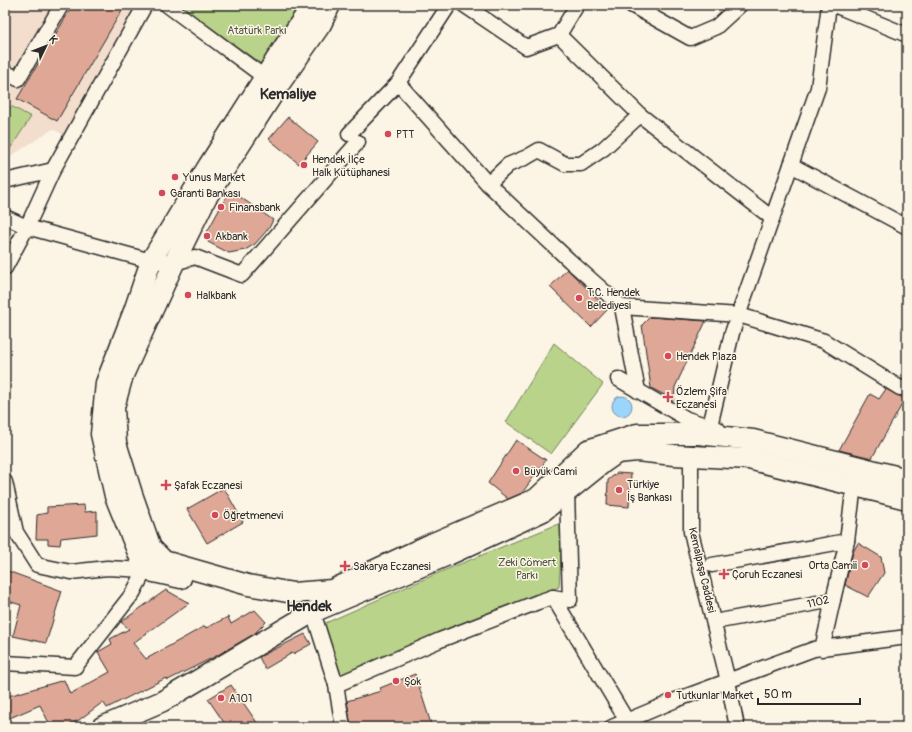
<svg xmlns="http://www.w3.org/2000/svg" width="912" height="732" viewBox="0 0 912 732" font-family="Pangolin,sans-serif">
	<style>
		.built { fill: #f3decd }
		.green { fill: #bad38a; stroke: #727f5a }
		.water { fill: #9cd5fc; stroke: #6f91a8 }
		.building { fill: #dfa896; stroke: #2b2b2b }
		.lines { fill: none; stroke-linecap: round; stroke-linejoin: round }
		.street-casing { stroke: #2b2b2b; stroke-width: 17 }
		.secondary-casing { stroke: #2b2b2b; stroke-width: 23 }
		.street { stroke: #fcf5e5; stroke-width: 14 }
		.secondary { stroke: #fcf5e5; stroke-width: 20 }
		.poi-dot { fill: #d1495b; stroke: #fcf5e5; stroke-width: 1.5 }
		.labels { text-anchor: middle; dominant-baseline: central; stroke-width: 3; stroke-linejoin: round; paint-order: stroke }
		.park-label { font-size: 11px; fill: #4f5543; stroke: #fcf5e5 }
		.poi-label { font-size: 11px; fill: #2b2b2b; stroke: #fcf5e5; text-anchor: start }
		.street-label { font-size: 11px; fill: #2b2b2b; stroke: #fcf5e5 }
		.district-label { font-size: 15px; font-weight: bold; fill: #2b2b2b; stroke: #fcf5e5 }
	</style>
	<rect width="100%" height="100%" fill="#fcf5e5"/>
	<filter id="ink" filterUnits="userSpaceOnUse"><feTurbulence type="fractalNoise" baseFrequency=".025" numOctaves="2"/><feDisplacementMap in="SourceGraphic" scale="8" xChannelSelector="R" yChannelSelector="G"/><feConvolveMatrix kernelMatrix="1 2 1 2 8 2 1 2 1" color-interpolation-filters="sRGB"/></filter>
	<g filter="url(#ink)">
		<polygon class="built" points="5,5 145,5 70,139 53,129 8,158 5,157"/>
		<g class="green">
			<polygon points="179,5 298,5 294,18 264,66"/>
			<polygon points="11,106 31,117 10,149 5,147 5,117"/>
			<polygon points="554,343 603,384 551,454 506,422"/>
			<polygon points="563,522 559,587 335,679 321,625 438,573"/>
		</g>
		<circle class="water" cx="622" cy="406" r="10"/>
		<g class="building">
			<polygon points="73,5 125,5 57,121 17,99"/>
			<polygon points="288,117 318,142 299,164 269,139"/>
			<polygon points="230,190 273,220 269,228 255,244 245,250 229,253 208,242 207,232"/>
			<polygon points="567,269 608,309 591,327 550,287"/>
			<polygon points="650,317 706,321 675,387 674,400 651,388 642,325"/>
			<polygon points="886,389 905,399 872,458 839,450 870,394 879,399"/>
			<polygon points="516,440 546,460 522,493 508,499 488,483"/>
			<polygon points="617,473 631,474 629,507 607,505 608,480"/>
			<polygon points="224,488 243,522 207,543 187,509"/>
			<polygon points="84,505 85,512 97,511 97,534 61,538 60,545 48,544 48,539 36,539 37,515 47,513 47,507"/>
			<polygon points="858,543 881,557 884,573 868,597 845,585 853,552"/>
			<polygon points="5,570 62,591 46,643 13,636 21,605 5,600"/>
			<polygon points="166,590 189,603 133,643 146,659 205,626 206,628 228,617 231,624 255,610 266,622 254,634 216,656 168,680 166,678 107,708 103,702 79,720 65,727 51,727 40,705 5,720 5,697 64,680 70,694 110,672 98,652 112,644 110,639 129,629 121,622"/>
			<polygon points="305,634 311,644 293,654 292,653 265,669 259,657"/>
			<polygon points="415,674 432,727 351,727 347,701 381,691 380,688"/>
			<polygon points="231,685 260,727 227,727 208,699"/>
		</g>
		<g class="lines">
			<g class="street-casing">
				<g id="street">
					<polyline points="167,5 271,82"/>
					<polyline points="464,5 526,47 559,35 577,5"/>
					<polyline points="631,5 690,38 716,27 740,5"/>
					<polyline points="834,5 907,35"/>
					<polyline points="559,35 640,115 772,218"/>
					<polyline points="5,72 18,79 61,6 60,5"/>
					<polyline points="398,83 488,184 508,165 527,157 539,150 565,164 581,164 603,149 640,115"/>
					<polyline points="349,134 398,83 449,5"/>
					<polyline points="791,165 907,227"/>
					<polyline points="5,181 53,170"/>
					<polyline points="488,184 570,261 622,307 739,315 824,341 900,388 907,387"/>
					<polyline points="5,217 27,227 151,261 174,263 195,257 242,275 358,142"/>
					<polyline points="5,268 27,227 53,170 145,5"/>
					<polyline points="622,307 638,391"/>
					<polyline points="618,379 687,419 718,429"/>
					<polyline points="710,426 732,333 818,88 829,5"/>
					<polyline points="691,456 691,532 728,681 737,727"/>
					<polyline points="5,482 16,532 37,565 71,572 107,568 145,570"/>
					<polyline points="712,565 847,541"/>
					<polyline points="553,597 627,721"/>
					<polyline points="313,612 336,685 343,727"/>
					<polyline points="714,622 833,600 847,541 854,485"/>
					<polyline points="822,649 833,600"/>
					<polyline points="5,663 75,667 133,593 145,570 148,562"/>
					<polyline points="336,685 440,640 538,602 553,597 570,600 567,491"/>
					<polyline points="612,727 676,700 814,649 907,637"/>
				</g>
			</g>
			<g class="secondary-casing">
				<g id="secondary">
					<polyline points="330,5 321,24 278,86 206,198 174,263 123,375 114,407 116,443 132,494 151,548 164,561 248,585 293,593 332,590 431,544 536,499 588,450 637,434 698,434 753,440 907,479"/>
					<polyline points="181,578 145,570 115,496 101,434 106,383 134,311 151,261 209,165 284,47 305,16 311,5"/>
					<polyline points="102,727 163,701 313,612 448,555 543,511 604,462 617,453 637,451 674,455 749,459 907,499"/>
				</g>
			</g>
			<use href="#street" class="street"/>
			<use href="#secondary" class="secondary"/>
		</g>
	</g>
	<g class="poi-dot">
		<circle cx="388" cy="134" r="4"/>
		<circle cx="304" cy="165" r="4"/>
		<circle cx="175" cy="177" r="4"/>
		<circle cx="162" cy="193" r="4"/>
		<circle cx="221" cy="207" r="4"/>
		<circle cx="207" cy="236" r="4"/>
		<circle cx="188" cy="295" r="4"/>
		<circle cx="579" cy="298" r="4"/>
		<circle cx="668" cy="356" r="4"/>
		<path d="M666 391h4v4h4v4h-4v4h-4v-4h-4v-4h4z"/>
		<circle cx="516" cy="471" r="4"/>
		<path d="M164 479h4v4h4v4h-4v4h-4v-4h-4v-4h4z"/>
		<circle cx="619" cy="490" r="4"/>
		<circle cx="215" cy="515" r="4"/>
		<circle cx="865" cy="565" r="4"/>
		<path d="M343 560h4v4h4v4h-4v4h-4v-4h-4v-4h4z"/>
		<path d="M722 568h4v4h4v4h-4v4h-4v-4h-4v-4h4z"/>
		<circle cx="396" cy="681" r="4"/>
		<circle cx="668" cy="695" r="4"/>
		<circle cx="221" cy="698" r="4"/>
	</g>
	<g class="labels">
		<g class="park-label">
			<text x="257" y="30">Atatürk Parkı</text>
			<text x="527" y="562">Zeki Cömert<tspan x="527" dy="13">Parkı</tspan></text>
		</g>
		<g class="poi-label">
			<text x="396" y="134">PTT</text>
			<text x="312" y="159">Hendek İlçe<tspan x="312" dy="13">Halk Kütüphanesi</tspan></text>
			<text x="183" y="177">Yunus Market</text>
			<text x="170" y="193">Garanti Bankası</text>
			<text x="229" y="207">Finansbank</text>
			<text x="215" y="236">Akbank</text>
			<text x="587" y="292">T.C. Hendek<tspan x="587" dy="13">Belediyesi</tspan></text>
			<text x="196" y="295">Halkbank</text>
			<text x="676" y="356">Hendek Plaza</text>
			<text x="676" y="391">Özlem Şifa<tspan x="676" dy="13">Eczanesi</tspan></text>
			<text x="524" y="471">Büyük Cami</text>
			<text x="627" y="484">Türkiye<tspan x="627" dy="13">İş Bankası</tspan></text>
			<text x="174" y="485">Şafak Eczanesi</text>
			<text x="223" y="515">Öğretmenevi</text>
			<text x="857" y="565" text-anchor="end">Orta Camii</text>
			<text x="353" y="566">Sakarya Eczanesi</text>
			<text x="732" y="574">Çoruh Eczanesi</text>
			<text x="404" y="681">Şok</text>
			<text x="676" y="695">Tutkunlar Market</text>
			<text x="229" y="698">A101</text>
		</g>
		<g class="street-label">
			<text transform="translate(702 570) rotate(77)">Kemalpaşa Caddesi</text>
			<text transform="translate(818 602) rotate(-14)">1102</text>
		</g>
		<g class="district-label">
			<text x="288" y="94">Kemaliye</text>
			<text x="309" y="606">Hendek</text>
		</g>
	</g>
	<rect width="912" height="732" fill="none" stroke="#fcf5e5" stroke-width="20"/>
	<rect x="10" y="10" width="892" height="712" fill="none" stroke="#2b2b2b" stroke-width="1.5" filter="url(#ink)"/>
	<g transform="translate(46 46) rotate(47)" stroke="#fcf5e5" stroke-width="3" paint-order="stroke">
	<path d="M0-3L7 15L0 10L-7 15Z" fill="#2b2b2b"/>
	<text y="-6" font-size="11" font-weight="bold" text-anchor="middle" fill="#2b2b2b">K</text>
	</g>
	<path d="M758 698v6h102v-6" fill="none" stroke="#2b2b2b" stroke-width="2"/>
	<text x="764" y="698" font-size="12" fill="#2b2b2b" stroke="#fcf5e5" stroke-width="3" paint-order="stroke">50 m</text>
</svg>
